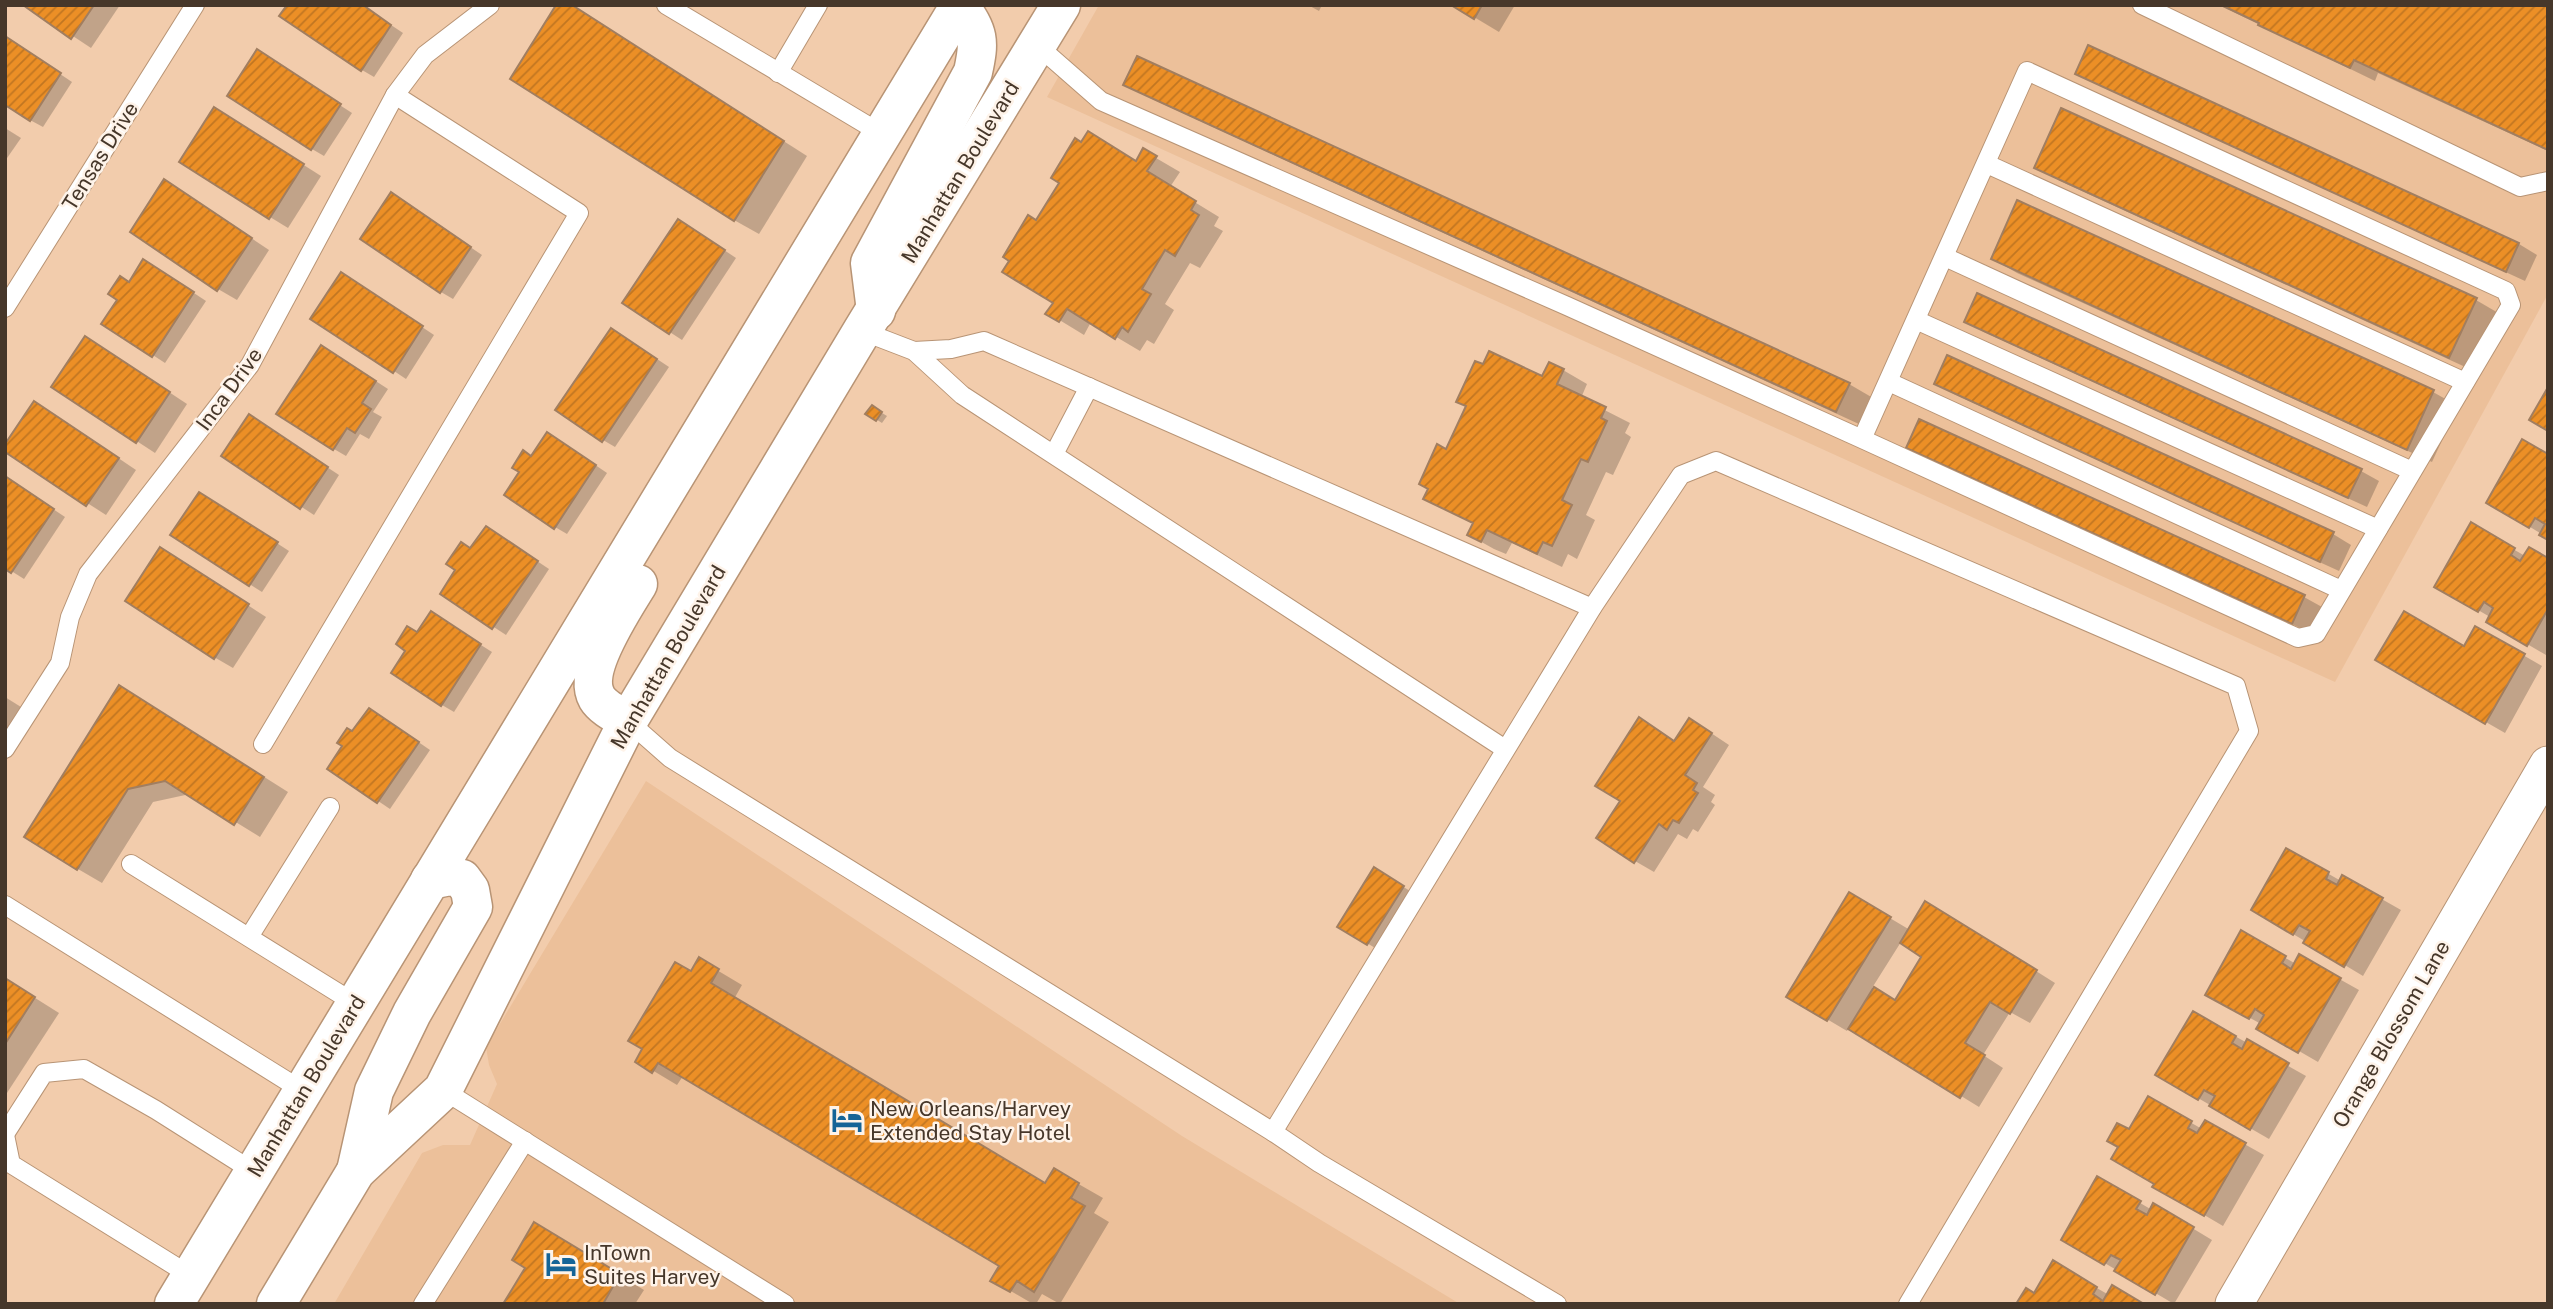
<svg xmlns="http://www.w3.org/2000/svg" width="2553" height="1309" viewBox="0 0 2553 1309" font-family="'Public Sans',sans-serif">
	<style>
		.built { fill: #ecc09a }
		.shadow { fill: #0003; fill-rule: evenodd }
		.building { fill: url(#building-hatch); stroke: #a17e60; stroke-width: 2 }
		.lines { fill: none; stroke-linecap: round; stroke-linejoin: round }
		.service-casing { stroke: #b89475; stroke-width: 20 }
		.minor-casing { stroke: #b89475; stroke-width: 39 }
		.tertiary-casing { stroke: #b89475; stroke-width: 41 }
		.service { stroke: #fff; stroke-width: 18 }
		.minor { stroke: #fff; stroke-width: 37 }
		.tertiary { stroke: #fff; stroke-width: 38 }
		.labels { text-anchor: middle; dominant-baseline: central; stroke-width: 5; stroke-linejoin: round; paint-order: stroke }
		.street-label { font-size: 21px; fill: #46372a; stroke: #fef3e9 }
		.poi-label { font-size: 21px; fill: #46372a; stroke: #fef3e9; text-anchor: start }
	</style>
	<defs>
		<pattern id="building-hatch" width="6" height="6" patternUnits="userSpaceOnUse" patternTransform="scale(1.75)"><rect width="6" height="6" fill="#ec8f26"/><path d="M-1 1l2-2M0 6l6-6M5 7l2-2" fill="none" stroke="#c17621"/></pattern>
	</defs>
	<rect width="100%" height="100%" fill="#f2ccac"/>
	<g class="built">
		<polygon points="1099,5 2548,5 2548,294 2335,682 1047,97"/>
		<polygon points="646,781 1182,1136 1460,1304 334,1304 422,1153 443,1145 470,1145 497,1084 489,1065 486,1047"/>
	</g>
	<g class="shadow">
		<polygon points="26,5 120,5 91,48"/>
		<polygon points="361,5 403,33 374,77 362,70"/>
		<polygon points="1308,5 1322,5 1319,11"/>
		<polygon points="1454,5 1515,5 1499,32"/>
		<polygon points="2219,5 2548,5 2548,151 2378,73 2375,81"/>
		<polygon points="585,14 807,156 759,234 734,220"/>
		<polygon points="5,37 72,82 43,127 30,120"/>
		<polygon points="2089,48 2519,244 2537,255 2525,281 2096,84 2077,74"/>
		<polygon points="269,59 352,113 324,156 312,149"/>
		<polygon points="1126,84 1849,384 1873,398 1861,425 1150,98"/>
		<polygon points="233,120 321,176 288,228 270,217"/>
		<polygon points="5,128 21,138 5,161"/>
		<polygon points="1144,151 1180,172 1170,187 1219,217 1214,226 1223,231 1200,268 1190,263 1165,304 1174,310 1154,344 1147,340 1140,351 1091,322 1084,335 1048,313 1055,302 1036,222 1137,163"/>
		<polygon points="2036,167 2476,300 2500,314 2474,371 2060,181"/>
		<polygon points="183,192 269,250 237,300 218,289"/>
		<polygon points="404,202 482,255 453,299 441,292"/>
		<polygon points="691,228 736,258 682,340 625,303"/>
		<polygon points="1993,259 2433,392 2458,406 2432,462 2017,273"/>
		<polygon points="156,268 206,301 165,363 104,323 130,284"/>
		<polygon points="353,281 434,335 406,379 394,371"/>
		<polygon points="1966,322 2361,471 2379,481 2367,507 1984,332"/>
		<polygon points="624,337 669,367 615,447 603,440"/>
		<polygon points="104,349 187,404 155,453 54,387"/>
		<polygon points="334,354 388,389 373,412 382,417 369,439 360,434 346,456 334,449"/>
		<polygon points="1563,370 1587,384 1581,398 1630,423 1625,433 1631,437 1613,475 1606,472 1586,515 1595,520 1577,559 1568,554 1562,567 1512,543 1506,554 1494,549 1469,535 1474,524 1425,499 1447,451 1543,379"/>
		<polygon points="1936,384 2333,534 2351,545 2339,571 1954,394"/>
		<polygon points="872,407 887,416 882,423 868,414"/>
		<polygon points="53,414 136,470 106,515 5,450"/>
		<polygon points="262,424 339,475 314,515 223,456"/>
		<polygon points="560,441 607,473 567,534 555,527 532,457"/>
		<polygon points="1908,447 2304,597 2322,607 2311,633 1927,458"/>
		<polygon points="2548,456 2548,538 2489,502"/>
		<polygon points="14,483 65,517 24,579 5,567"/>
		<polygon points="212,501 289,551 262,592 173,535"/>
		<polygon points="2472,525 2525,556 2548,560 2546,655 2488,621 2490,617 2437,586"/>
		<polygon points="498,535 549,569 506,635 442,593 471,550"/>
		<polygon points="179,560 266,617 233,668 214,657"/>
		<polygon points="443,621 492,652 454,712 442,705 418,634"/>
		<polygon points="2476,628 2542,666 2505,733 2378,660 2465,648"/>
		<polygon points="5,697 21,707 5,732"/>
		<polygon points="144,701 288,792 260,837 190,794 153,802 102,883 78,869"/>
		<polygon points="382,717 430,750 390,809 329,768 353,733"/>
		<polygon points="1658,730 1676,742 1708,731 1729,745 1703,787 1715,795 1711,802 1715,805 1698,832 1693,829 1687,839 1678,834 1654,872 1635,861 1622,801"/>
		<polygon points="2287,850 2341,881 2343,877 2401,910 2363,976 2253,910"/>
		<polygon points="1374,869 1415,894 1380,951 1339,926"/>
		<path d="M1868,905l42,25 35,-16 110,69 -25,40 -20,-11 -27,43 20,13 -24,39 -130,-80 -2,4 -59,-35zM1901,942l23,14 -28,46 -24,-14z"/>
		<polygon points="2242,933 2296,964 2300,957 2359,990 2318,1062 2259,1028 2261,1024 2207,994"/>
		<polygon points="700,960 742,985 734,999 1045,1185 1054,1170 1103,1198 1094,1213 1109,1222 1060,1304 1042,1294 1036,1304 1033,1304 992,1280 1001,1265 683,1076 677,1085 637,1061"/>
		<polygon points="5,979 59,1013 5,1096"/>
		<polygon points="2194,1013 2306,1076 2269,1139 2158,1075"/>
		<polygon points="2148,1098 2202,1129 2205,1122 2264,1155 2223,1226 2155,1186 2157,1183"/>
		<polygon points="2098,1178 2152,1210 2154,1205 2212,1240 2174,1304 2064,1239"/>
		<polygon points="559,1238 644,1290 635,1304 505,1304"/>
		<polygon points="2053,1263 2109,1295 2141,1304 2018,1304 2034,1295"/>
	</g>
	<g class="building">
		<polygon points="23,5 94,5 71,39"/>
		<polygon points="287,5 363,5 391,25 361,71 279,16"/>
		<polygon points="556,5 572,5 784,141 734,221 510,79"/>
		<polygon points="1451,5 1482,5 1474,19"/>
		<polygon points="2221,5 2548,5 2548,150 2354,60 2350,68 2258,25 2259,23"/>
		<polygon points="5,36 61,73 30,121 5,105"/>
		<polygon points="2088,45 2519,243 2506,272 2075,74"/>
		<polygon points="257,49 341,104 311,150 227,96"/>
		<polygon points="1137,56 1850,383 1836,412 1123,85"/>
		<polygon points="214,107 304,164 269,219 179,162"/>
		<polygon points="2061,108 2477,298 2449,358 2034,168"/>
		<polygon points="1088,131 1136,161 1143,148 1157,156 1147,171 1196,201 1191,210 1199,215 1175,256 1165,250 1142,289 1151,294 1128,332 1122,327 1115,339 1067,309 1059,322 1045,314 1053,303 1002,272 1009,261 1003,257 1028,215 1036,220 1059,183 1051,178 1075,138 1081,142"/>
		<polygon points="164,179 252,238 217,291 130,232"/>
		<polygon points="391,192 471,247 440,293 360,239"/>
		<polygon points="2017,200 2434,390 2407,450 1991,259"/>
		<polygon points="678,219 725,250 669,334 622,303"/>
		<polygon points="143,259 194,292 152,357 101,324 117,300 108,294 120,276 129,282"/>
		<polygon points="341,272 423,326 393,373 310,319"/>
		<polygon points="1977,293 2362,469 2348,498 1964,322"/>
		<polygon points="611,328 657,359 602,442 555,410"/>
		<polygon points="85,336 170,392 136,443 51,387"/>
		<polygon points="321,345 376,381 362,403 371,409 355,433 347,428 333,450 276,414"/>
		<polygon points="1489,351 1542,376 1549,362 1564,369 1557,384 1606,407 1601,418 1607,421 1588,462 1581,459 1562,500 1572,505 1552,546 1543,542 1537,554 1487,530 1481,542 1467,535 1473,523 1423,499 1428,489 1419,484 1437,444 1446,449 1466,406 1456,402 1475,361 1483,364"/>
		<polygon points="1947,355 2334,532 2320,562 1934,384"/>
		<polygon points="2548,387 2548,431 2529,420"/>
		<polygon points="34,401 119,458 86,506 5,452 5,444"/>
		<polygon points="872,405 882,412 876,421 865,414"/>
		<polygon points="249,414 328,467 300,509 221,456"/>
		<polygon points="1919,419 2305,595 2292,624 1906,448"/>
		<polygon points="547,432 596,465 554,529 504,495 519,472 512,468 523,450 531,456"/>
		<polygon points="2522,439 2548,454 2548,540 2539,535 2545,524 2535,518 2529,528 2486,503"/>
		<polygon points="5,476 54,509 11,573 5,569"/>
		<polygon points="199,492 278,542 249,586 170,535"/>
		<polygon points="2471,522 2515,548 2511,555 2520,561 2529,547 2548,558 2548,609 2527,646 2486,622 2493,608 2484,602 2478,612 2434,587"/>
		<polygon points="486,526 538,561 492,629 440,594 455,570 446,564 461,542 470,548"/>
		<polygon points="160,547 249,604 214,659 125,601"/>
		<polygon points="431,611 481,644 441,706 391,673 405,651 396,644 407,626 417,632"/>
		<polygon points="2404,611 2464,646 2475,626 2525,654 2485,724 2375,660"/>
		<polygon points="119,685 264,777 234,825 165,781 128,789 77,870 24,837"/>
		<polygon points="369,708 419,742 377,803 327,769 342,746 337,743 347,728 352,731"/>
		<polygon points="1639,717 1674,741 1689,718 1712,733 1685,775 1697,783 1693,790 1698,793 1679,823 1673,820 1667,830 1659,824 1634,863 1596,838 1620,801 1595,786"/>
		<polygon points="2286,848 2329,872 2326,879 2337,885 2342,875 2383,898 2344,967 2303,943 2310,931 2299,925 2293,935 2251,910"/>
		<polygon points="1374,867 1404,886 1367,945 1337,927"/>
		<polygon points="1849,892 1891,917 1827,1021 1786,997"/>
		<polygon points="1925,901 2037,970 2010,1014 1990,1002 1965,1043 1985,1055 1960,1098 1848,1029 1874,987 1895,1000 1921,957 1900,943"/>
		<polygon points="2241,930 2286,956 2282,963 2291,969 2299,954 2341,978 2298,1053 2256,1029 2264,1015 2255,1009 2249,1019 2205,995"/>
		<polygon points="699,957 719,969 711,983 1045,1183 1054,1168 1079,1183 1071,1198 1085,1206 1034,1292 1017,1281 1010,1292 990,1281 999,1266 658,1063 652,1073 635,1062 642,1049 628,1041 675,962 691,971"/>
		<polygon points="5,978 35,997 5,1044"/>
		<polygon points="2193,1011 2236,1036 2232,1043 2242,1049 2247,1039 2289,1063 2250,1130 2209,1106 2215,1096 2204,1090 2198,1100 2155,1075"/>
		<polygon points="2148,1096 2192,1121 2188,1128 2197,1133 2205,1120 2246,1143 2204,1216 2152,1187 2154,1184 2111,1159 2118,1147 2107,1141 2117,1123 2129,1129"/>
		<polygon points="2097,1176 2141,1201 2136,1209 2147,1215 2153,1203 2194,1227 2155,1295 2114,1271 2121,1260 2111,1255 2104,1265 2061,1240"/>
		<polygon points="534,1222 620,1274 603,1304 503,1304 525,1268 512,1260"/>
		<polygon points="2053,1260 2097,1287 2093,1294 2103,1301 2112,1285 2144,1304 2016,1304 2026,1288 2034,1293"/>
	</g>
	<g class="lines">
		<g class="service-casing">
			<g id="service">
				<polyline points="666,5 882,134"/>
				<polyline points="2142,5 2520,187 2548,181"/>
				<polyline points="1037,45 1101,101 1567,306 1862,439 2027,71 2506,291 2511,305 2316,634 2298,638 1862,439"/>
				<polyline points="778,73 818,5"/>
				<polyline points="1987,164 2465,382"/>
				<polyline points="1945,257 2412,471"/>
				<polyline points="5,308 195,5"/>
				<polyline points="1916,320 2378,529"/>
				<polyline points="862,331 914,351 962,395 1505,749"/>
				<polyline points="914,351 951,349 984,341 1592,608"/>
				<polyline points="1889,382 2341,590"/>
				<polyline points="1054,454 1089,387"/>
				<polyline points="628,721 670,758 1273,1132 1319,1163 1557,1304"/>
				<polyline points="263,744 579,213 395,95"/>
				<polyline points="5,749 60,663 70,617 88,574 250,365 395,95 425,55 490,5"/>
				<polyline points="131,864 356,1004"/>
				<polyline points="5,905 303,1091"/>
				<polyline points="249,937 330,807"/>
				<polyline points="443,1090 785,1304"/>
				<polyline points="1273,1132 1592,608 1681,475 1716,461 2236,686 2249,731 1908,1304"/>
				<polyline points="5,1134 44,1073 84,1069 156,1110 254,1172"/>
				<polyline points="5,1135 11,1164 191,1276"/>
				<polyline points="423,1304 525,1141"/>
			</g>
		</g>
		<g class="minor-casing">
			<polyline id="minor" points="2234,1304 2548,765"/>
		</g>
		<g class="tertiary-casing">
			<g id="tertiary">
				<path d="M876,311l-6,-48 103,-191c7,-32 6,-39 -13,-66"/>
				<path d="M628,721c-10,-6 -25,-13 -31,-23 -16,-28 26,-89 41,-114"/>
				<polyline points="356,1171 374,1091 412,1013 473,907 470,890 462,879 450,876 430,880"/>
				<polyline points="174,1304 960,5"/>
				<polyline points="276,1304 356,1171 443,1090 628,721 862,331 1061,5"/>
			</g>
		</g>
		<use href="#service" class="service"/>
		<use href="#minor" class="minor"/>
		<use href="#tertiary" class="tertiary"/>
	</g>
	<defs>
		<g id="hotel-bare" transform="scale(2.415)"><path d="M-6-4.5h1.5V1H6V5H4.5V3h-9V5H-6ZM-4 0a1.8 1.8 0 1 1 3.6 0ZM.5 0V-2.5h3Q6-2.5 6 0Z" fill="#156497" stroke="#fef3e9" stroke-width="2.5" paint-order="stroke"/></g>
	</defs>
	<g fill-rule="evenodd">
		<use href="#hotel-bare" x="847" y="1120"/>
		<use href="#hotel-bare" x="561" y="1264"/>
	</g>
	<g class="labels">
		<g class="street-label">
			<text transform="translate(100 156) rotate(-58)">Tensas Drive</text>
			<text transform="translate(960 172) rotate(-59)">Manhattan Boulevard</text>
			<text transform="translate(229 389) rotate(-54)">Inca Drive</text>
			<text transform="translate(668 657) rotate(-60)">Manhattan Boulevard</text>
			<text transform="translate(2391 1034) rotate(-60)">Orange Blossom Lane</text>
			<text transform="translate(306 1086) rotate(-59)">Manhattan Boulevard</text>
		</g>
		<g class="poi-label">
			<text x="870" y="1108">New Orleans/Harvey<tspan x="870" dy="24">Extended Stay Hotel</tspan></text>
			<text x="584" y="1252">InTown<tspan x="584" dy="24">Suites Harvey</tspan></text>
		</g>
	</g>
	<rect width="2553" height="1309" fill="none" stroke="#46372a" stroke-width="14"/>
</svg>
